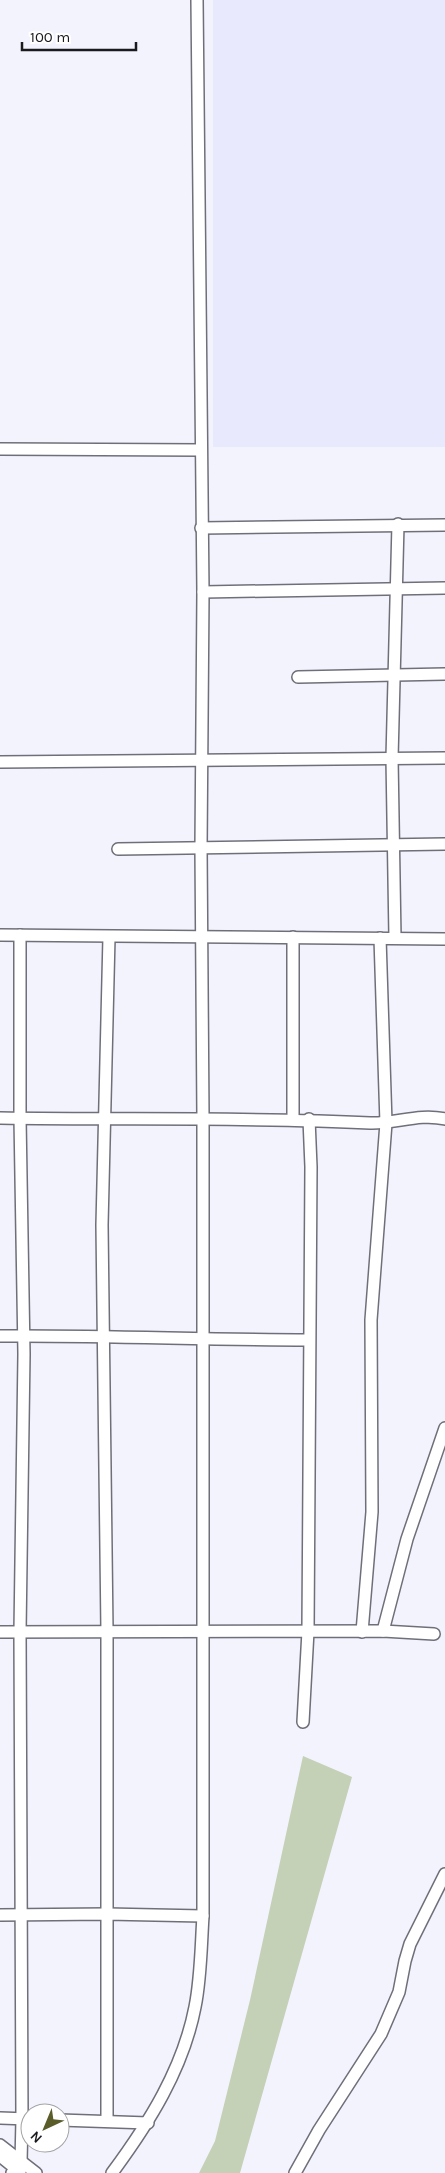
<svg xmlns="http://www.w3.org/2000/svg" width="445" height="2173" viewBox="0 0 445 2173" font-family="Karla,sans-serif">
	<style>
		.built { fill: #e8e9fc }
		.green { fill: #c4d1b7 }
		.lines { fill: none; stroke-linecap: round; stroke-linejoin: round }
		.minor-casing { stroke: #6f6f79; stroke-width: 14 }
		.minor { stroke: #fff; stroke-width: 11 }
	</style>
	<rect width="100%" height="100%" fill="#f3f3fe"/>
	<rect class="built" x="213" y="0" width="232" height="447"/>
	<polygon class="green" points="303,1756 352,1777 240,2173 199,2173 215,2141 250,2000"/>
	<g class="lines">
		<g class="minor-casing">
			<g id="minor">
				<polyline points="0,449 201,450"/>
				<polyline points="201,528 445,525"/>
				<polyline points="203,592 445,588"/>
				<polyline points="298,677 445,674"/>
				<polyline points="0,762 445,758"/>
				<polyline points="118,849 445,844"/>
				<polyline points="0,935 445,939"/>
				<polyline points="395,938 392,758 398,524"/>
				<path d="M0,1118c123,2 246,-1 370,5 25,1 49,-10 75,-4"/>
				<polyline points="293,1119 293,937"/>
				<path d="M0,1336c103,-1 206,4 309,4"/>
				<polyline points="383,1631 407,1539 445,1428"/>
				<polyline points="0,1632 383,1631 434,1634"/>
				<polyline points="362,1632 372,1512 371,1320 386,1123 380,938"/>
				<polyline points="303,1722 308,1631 311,1167 309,1119"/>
				<polyline points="0,1915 107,1914 203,1916"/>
				<polyline points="0,2118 28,2119"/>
				<polyline points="60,2120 148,2123"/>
				<polyline points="107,2121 107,1631 102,1225 109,937"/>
				<polyline points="0,2145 36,2173"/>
				<polyline points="0,2156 20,2172"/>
				<polyline points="12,2173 21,2162 22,2119 20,1632 24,1354 20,1118 20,935"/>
				<path d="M112,2173c37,-50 71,-104 83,-166 6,-29 6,-61 8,-91v-798l-2,-270 2,-256 -6,-592"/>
				<polyline points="295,2173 319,2130 381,2034 399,1992 405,1961 410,1944 445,1874"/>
			</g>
		</g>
		<use href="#minor" class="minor"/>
	</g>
	<g transform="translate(45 2128) rotate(224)"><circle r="24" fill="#ffffff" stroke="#a3a3a5"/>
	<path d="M0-4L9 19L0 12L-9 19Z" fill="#5a5c29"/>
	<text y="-8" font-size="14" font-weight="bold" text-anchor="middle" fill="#1a1a1e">N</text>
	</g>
	<path d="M22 42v8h114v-8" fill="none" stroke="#1a1a1e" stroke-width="2.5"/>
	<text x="30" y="42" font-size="15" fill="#1a1a1e" stroke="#ffffff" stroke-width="4" paint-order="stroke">100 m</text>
</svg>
